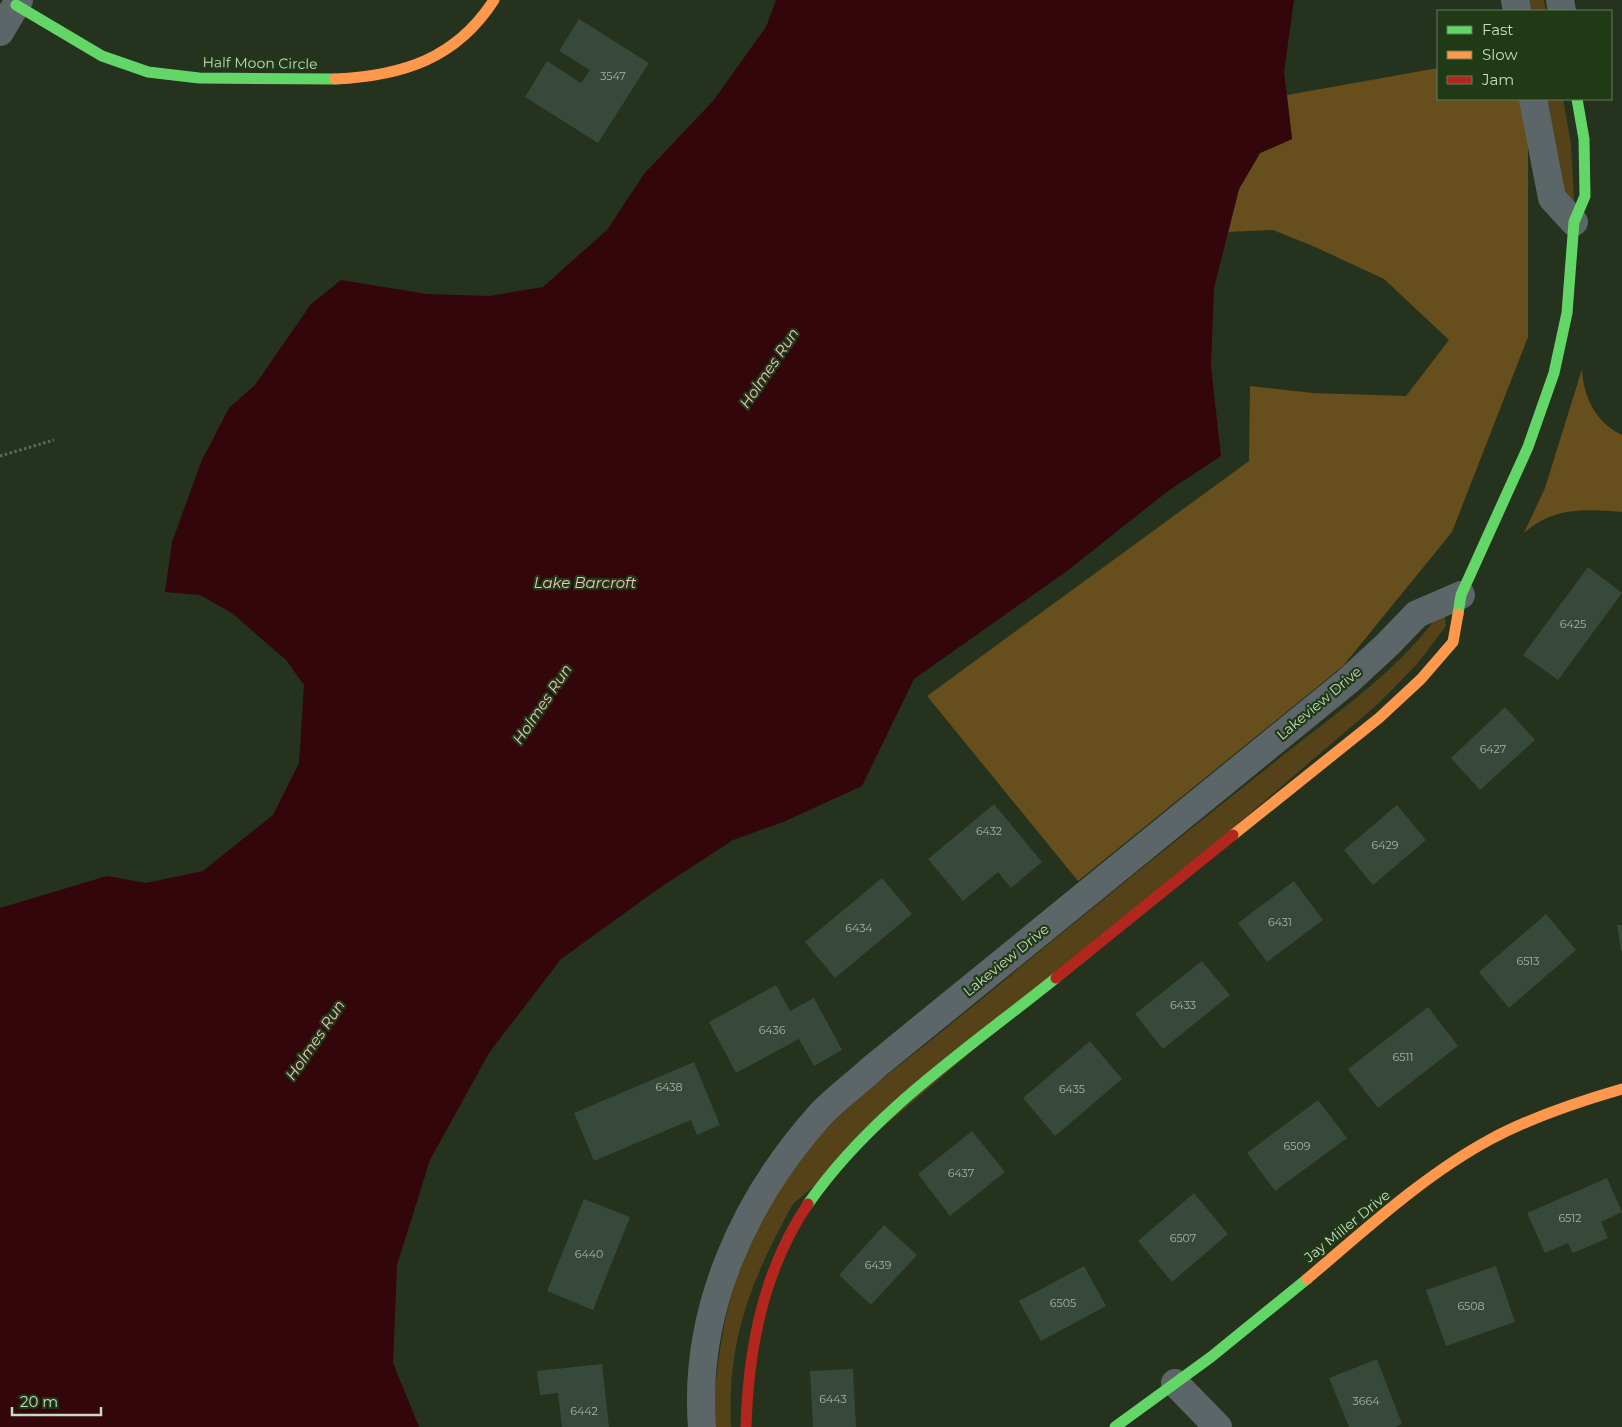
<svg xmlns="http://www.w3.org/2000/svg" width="1622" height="1427" viewBox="0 0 1622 1427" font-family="Montserrat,sans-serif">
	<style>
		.green { fill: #564219 }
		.forest { fill: #664e1d }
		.water { fill: #33060c }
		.building { fill: #37493a }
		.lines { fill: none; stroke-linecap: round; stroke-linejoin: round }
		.path { stroke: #5d6764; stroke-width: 3; stroke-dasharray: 2.5 2.5; stroke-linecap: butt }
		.street { stroke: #5c6669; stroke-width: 28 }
		.fast { stroke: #63d668; stroke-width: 11 }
		.slow { stroke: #ff974d; stroke-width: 11 }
		.jam { stroke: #b3261e; stroke-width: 11 }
		.labels { text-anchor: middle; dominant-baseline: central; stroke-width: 4.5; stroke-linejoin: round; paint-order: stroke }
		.number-label { font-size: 11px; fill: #a4b5a2 }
		.street-label { font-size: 14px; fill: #c9d9c4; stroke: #203a16 }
		.water-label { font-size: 15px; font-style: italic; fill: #f7bfc0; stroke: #203a16 }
	</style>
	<rect width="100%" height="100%" fill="#24321e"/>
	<g class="green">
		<polygon points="1521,0 1544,0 1546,11 1523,11"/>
		<polygon points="1540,99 1563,99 1571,144 1574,201 1564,201"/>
		<path d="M1444,607l2,19 -29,38 -38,39 -586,501c-42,76 -66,135 -62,223h-19c6,-82 14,-140 53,-214 6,-10 10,-21 16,-30 44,-66 115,-113 175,-163 106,-87 212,-174 320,-259 56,-45 127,-93 168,-154z"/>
	</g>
	<g class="forest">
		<polygon points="1438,68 1438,99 1520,99 1528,136 1528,337 1452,532 1343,666 1078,881 927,696 1249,461 1250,386 1313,393 1406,396 1449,340 1384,279 1315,247 1273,230 1228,232 1239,189 1260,153 1292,139 1287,95"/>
		<path d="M1582,369c1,27 14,54 40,66v77c-36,-3 -69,-5 -98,21l21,-45z"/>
	</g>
	<polygon class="water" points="776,0 1294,0 1284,72 1292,139 1260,153 1239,189 1214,288 1211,366 1221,456 1168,491 1067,571 914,679 862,786 783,822 733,840 658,889 561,959 489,1053 430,1160 397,1265 393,1363 419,1427 0,1427 0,908 107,876 146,883 203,871 273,815 299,763 304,685 286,660 232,613 200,595 165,592 172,542 202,460 229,408 255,385 311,304 341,280 427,294 489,296 543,287 607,230 644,174 713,101 766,27"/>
	<g class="building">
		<polygon points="579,19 649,63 598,143 525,97 547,61 581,83 590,70 559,51"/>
		<polygon points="1588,567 1622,593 1558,680 1523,655"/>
		<polygon points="1505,707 1535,740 1480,790 1451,758"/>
		<polygon points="994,804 1042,862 1011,888 998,872 963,901 928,859"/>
		<polygon points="1397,805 1426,840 1373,885 1344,850"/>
		<polygon points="882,878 912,914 835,978 805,942"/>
		<polygon points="1294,881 1323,920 1267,962 1238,923"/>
		<polygon points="1546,914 1576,950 1509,1008 1479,972"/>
		<polygon points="1617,925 1622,925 1622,951 1621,951"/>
		<polygon points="1202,961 1230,995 1163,1049 1135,1014"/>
		<polygon points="776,985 790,1011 814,998 842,1050 814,1066 799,1039 736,1073 709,1022"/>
		<polygon points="1428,1007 1458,1046 1378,1108 1348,1069"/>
		<polygon points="1090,1041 1122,1079 1055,1136 1023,1098"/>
		<polygon points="694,1062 720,1125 697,1135 691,1120 594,1161 574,1113"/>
		<polygon points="1318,1100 1347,1138 1275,1191 1247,1153"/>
		<polygon points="972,1131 1005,1172 950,1216 918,1174"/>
		<polygon points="1607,1178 1622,1212 1601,1222 1608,1238 1573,1253 1568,1243 1545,1253 1527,1213"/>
		<polygon points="1194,1193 1228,1234 1172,1282 1138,1241"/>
		<polygon points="584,1199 630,1217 593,1310 547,1291"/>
		<polygon points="884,1225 917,1255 871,1305 839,1275"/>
		<polygon points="1084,1266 1106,1306 1041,1341 1019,1301"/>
		<polygon points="1496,1266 1515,1322 1446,1346 1426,1290"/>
		<polygon points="1377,1359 1402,1424 1395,1427 1349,1427 1329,1378"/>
		<polygon points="602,1364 609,1427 562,1427 558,1393 540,1395 537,1371"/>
		<polygon points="853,1369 856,1427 813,1427 810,1371"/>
	</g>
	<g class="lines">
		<polyline class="path" points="0,456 54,440"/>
		<g class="street">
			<polyline points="1515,0 1517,11"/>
			<polyline points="1560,0 1562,11"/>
			<polyline points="0,32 19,0"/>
			<polyline points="1533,99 1552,198 1574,222"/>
			<polyline points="1175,1383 1218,1427"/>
			<path d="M702,1427c-9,-116 42,-227 118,-312 16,-17 37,-32 54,-48l474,-386 39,-36 30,-31 44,-19"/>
		</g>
		<g class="fast">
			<polyline points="16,5 102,56 148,72 199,78 335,79"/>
			<polyline points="1458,614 1461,595 1528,447 1554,373 1567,313 1574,222 1585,196 1584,139 1577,99"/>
			<path d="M808,1204c64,-92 161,-156 248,-226"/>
			<polyline points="1115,1427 1211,1357 1307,1279"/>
		</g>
		<g class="slow">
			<path d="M335,79c67,-3 121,-20 159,-79"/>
			<polyline points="1233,835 1379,718 1421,679 1453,642 1458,614"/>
			<path d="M1307,1279c58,-49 117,-104 184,-140 41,-22 86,-37 131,-50"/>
		</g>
		<g class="jam">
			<polyline points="1056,978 1233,835"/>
			<path d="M746,1427c2,-78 17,-157 62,-223"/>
		</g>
	</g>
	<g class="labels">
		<g class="number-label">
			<text x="613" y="76">3547</text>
			<text x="1573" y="624">6425</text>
			<text x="1493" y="749">6427</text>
			<text x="989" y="831">6432</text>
			<text x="1385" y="845">6429</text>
			<text x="1280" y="922">6431</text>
			<text x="859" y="928">6434</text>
			<text x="1528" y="961">6513</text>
			<text x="1183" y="1005">6433</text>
			<text x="772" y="1030">6436</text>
			<text x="1403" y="1057">6511</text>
			<text x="669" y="1087">6438</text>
			<text x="1072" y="1089">6435</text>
			<text x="1297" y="1146">6509</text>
			<text x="961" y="1173">6437</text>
			<text x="1570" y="1218">6512</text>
			<text x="1183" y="1238">6507</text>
			<text x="589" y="1254">6440</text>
			<text x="878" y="1265">6439</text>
			<text x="1063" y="1303">6505</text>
			<text x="1471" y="1306">6508</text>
			<text x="833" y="1399">6443</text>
			<text x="1366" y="1401">3664</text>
			<text x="584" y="1411">6442</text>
		</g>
		<g class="street-label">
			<text transform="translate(260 63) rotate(1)">Half Moon Circle</text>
			<text transform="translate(1319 703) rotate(-40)">Lakeview Drive</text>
			<text transform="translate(1006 960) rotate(-39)">Lakeview Drive</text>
			<text transform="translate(1347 1226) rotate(-39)">Jay Miller Drive</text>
		</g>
		<g class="water-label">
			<text transform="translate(769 368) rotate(-56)">Holmes Run</text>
			<text x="585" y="582">Lake Barcroft</text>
			<text transform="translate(542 704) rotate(-56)">Holmes Run</text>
			<text transform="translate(315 1040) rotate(-56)">Holmes Run</text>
		</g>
	</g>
	<rect x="1437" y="10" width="175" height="90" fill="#203a16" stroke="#647a5c"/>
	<rect x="1447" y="26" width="25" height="8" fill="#63d668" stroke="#647a5c"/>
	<text x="1482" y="35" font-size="15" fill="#c9d9c4">Fast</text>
	<rect x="1447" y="51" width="25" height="8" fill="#ff974d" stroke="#647a5c"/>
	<text x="1482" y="60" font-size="15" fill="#c9d9c4">Slow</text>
	<rect x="1447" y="76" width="25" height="8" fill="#b3261e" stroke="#647a5c"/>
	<text x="1482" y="85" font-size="15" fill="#c9d9c4">Jam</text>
	<path d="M12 1407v8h89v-8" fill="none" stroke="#c9d9c4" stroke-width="2.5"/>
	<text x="20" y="1407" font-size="15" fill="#c9d9c4" stroke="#203a16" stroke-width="4" paint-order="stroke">20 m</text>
</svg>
